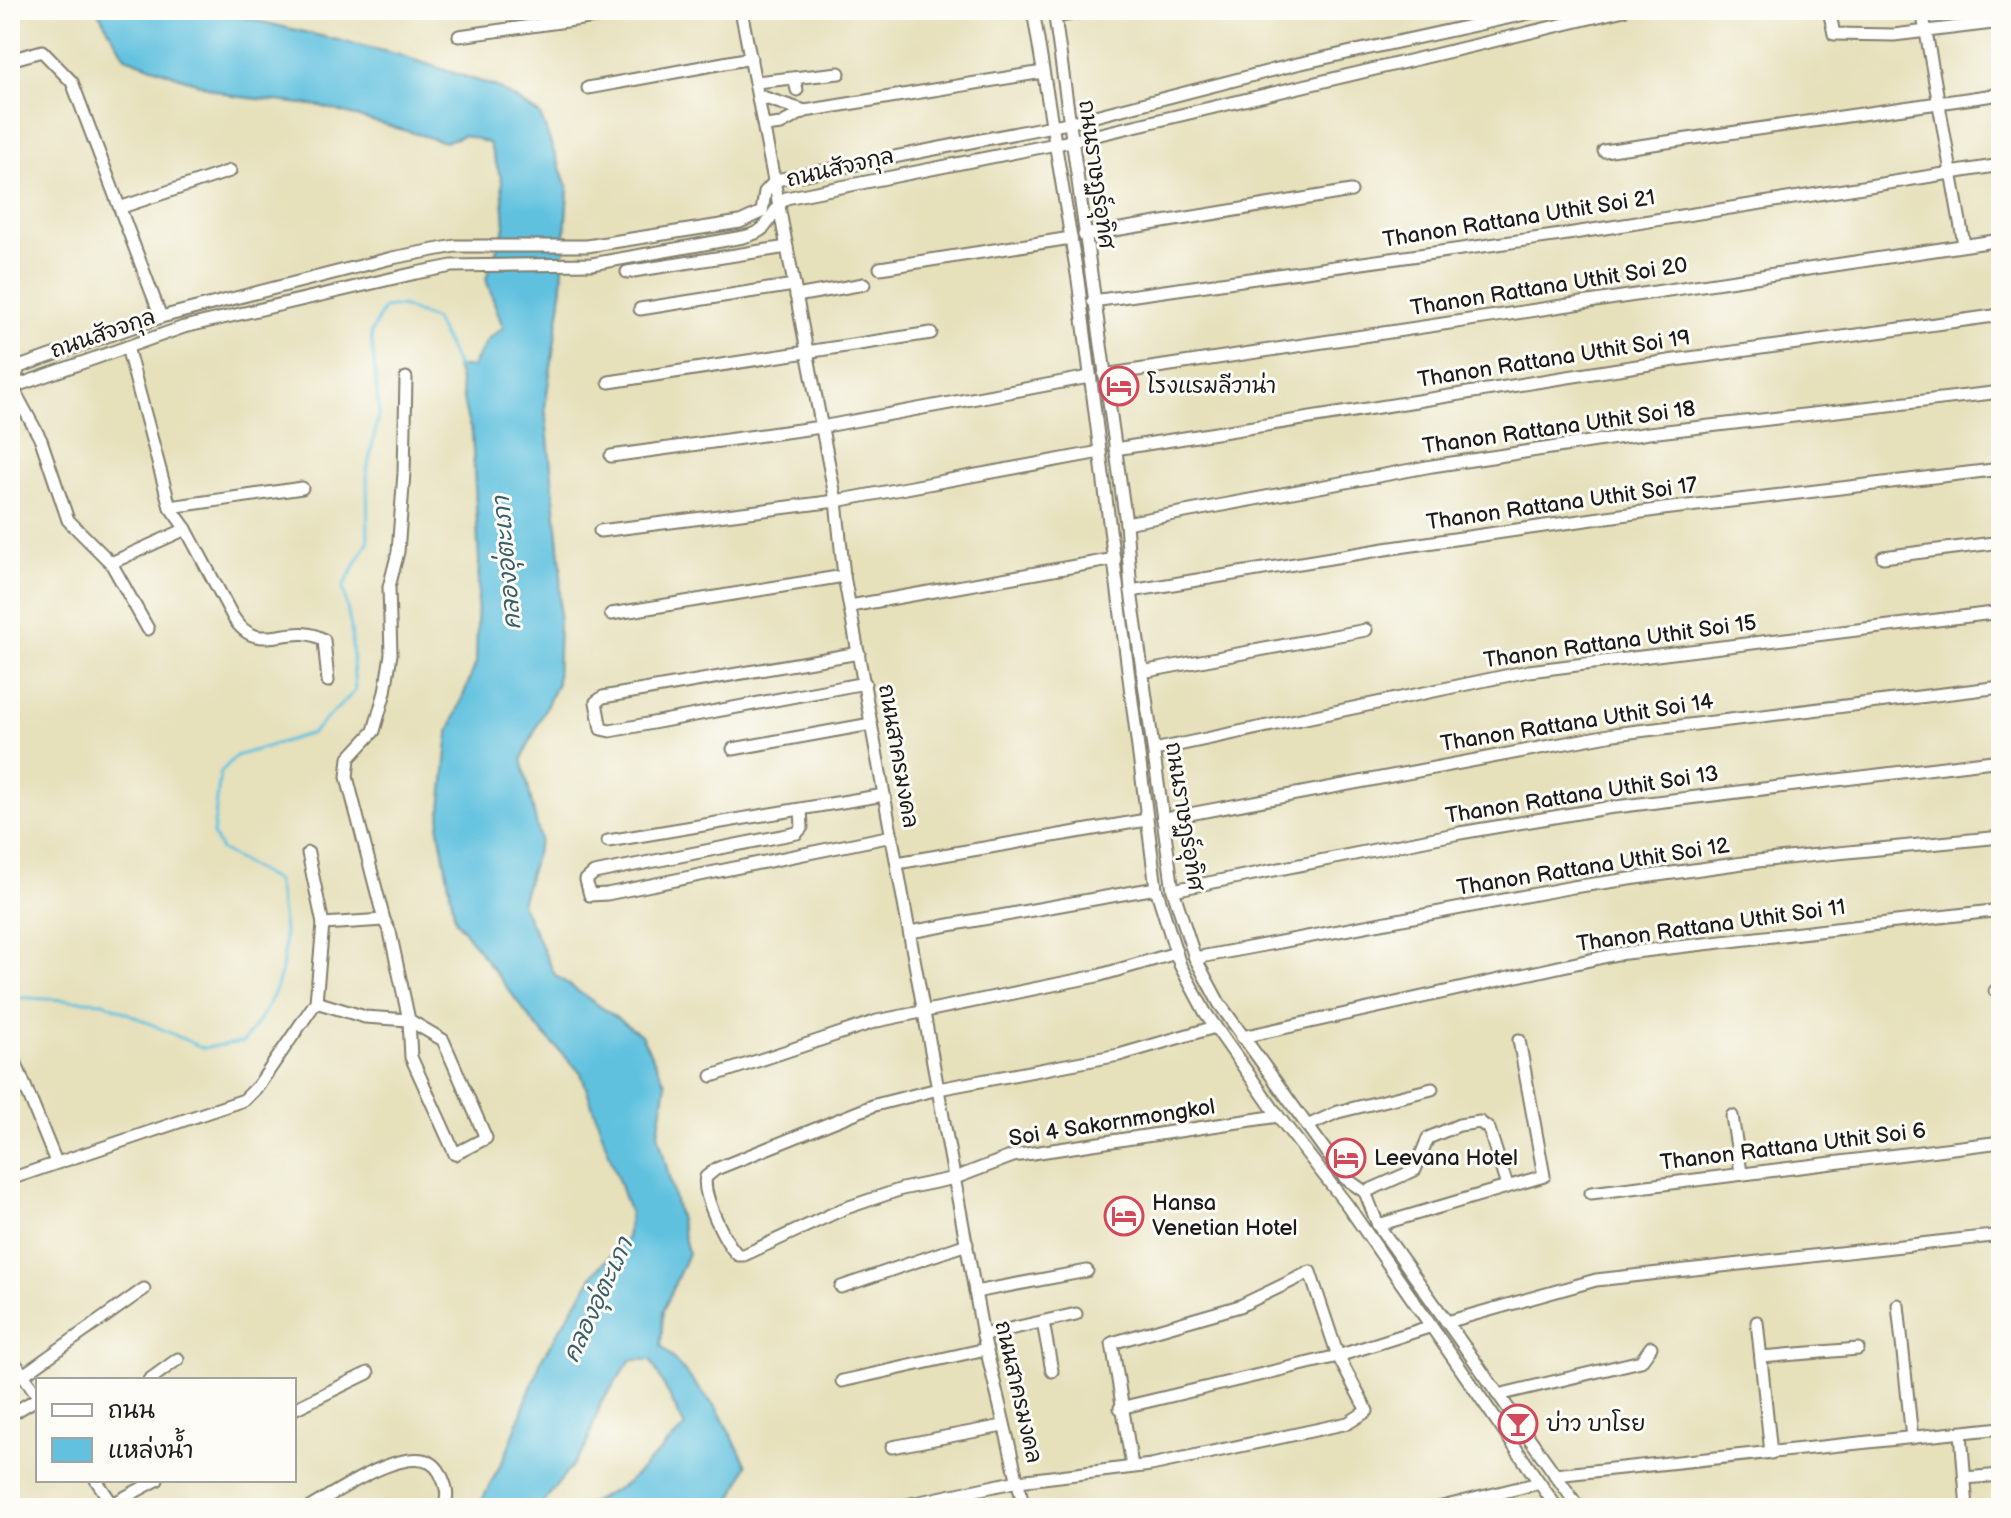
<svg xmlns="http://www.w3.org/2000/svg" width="2011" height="1518" viewBox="0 0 2011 1518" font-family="'Balsamiq Sans','Playpen Sans Thai',sans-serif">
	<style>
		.water { fill: #61c1df; stroke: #3e6e7e; stroke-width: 2 }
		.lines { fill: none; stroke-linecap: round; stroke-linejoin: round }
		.stream { stroke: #61c1df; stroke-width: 3 }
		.minor-casing { stroke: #817e6c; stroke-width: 15 }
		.minor { stroke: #fff; stroke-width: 11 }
		.labels { text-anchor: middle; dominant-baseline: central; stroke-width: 6; stroke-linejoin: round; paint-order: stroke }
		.street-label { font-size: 22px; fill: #1c1c1c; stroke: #fdfcf7 }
		.poi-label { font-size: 22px; fill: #1c1c1c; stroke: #fdfcf7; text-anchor: start }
		.water-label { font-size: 24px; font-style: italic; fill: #385e6a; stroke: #fdfcf7 }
	</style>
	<rect width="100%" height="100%" fill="#fdfcf7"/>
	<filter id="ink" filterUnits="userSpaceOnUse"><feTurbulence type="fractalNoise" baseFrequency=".0125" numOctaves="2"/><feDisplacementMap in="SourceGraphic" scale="16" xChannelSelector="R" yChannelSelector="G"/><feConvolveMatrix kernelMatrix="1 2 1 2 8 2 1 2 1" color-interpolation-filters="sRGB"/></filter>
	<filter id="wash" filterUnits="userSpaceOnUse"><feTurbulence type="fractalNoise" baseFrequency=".006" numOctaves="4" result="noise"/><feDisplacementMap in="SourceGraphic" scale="32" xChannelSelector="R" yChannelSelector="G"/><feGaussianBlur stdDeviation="1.8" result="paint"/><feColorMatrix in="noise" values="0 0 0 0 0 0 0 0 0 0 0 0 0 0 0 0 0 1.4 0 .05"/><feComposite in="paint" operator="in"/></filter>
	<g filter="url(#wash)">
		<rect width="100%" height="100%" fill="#e6e0bb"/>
		<path class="water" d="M97,10h110l39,8 150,36 101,33 43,28 28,74 -7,111 -16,107 16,159 -4,117 -35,76 18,81 -19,63 34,72 86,60 25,49 -8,49 30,120 -25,58 -2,34 57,65 29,55 -18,43h-148l45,-24 59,-57 -34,-67h-20l-30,43 -16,46 -46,59h-61l28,-54 36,-96 53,-86 32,-34 3,-24 -49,-141 -45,-47 -81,-107 -16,-90 10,-97 27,-69 3,-102 -7,-129c-10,-20 -8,-43 -16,-65h16l16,-28 15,-11 -17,-49 19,-52 -3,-46 -13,-38 -25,-8 -19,7 -125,-36 -88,-10 -107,-39z"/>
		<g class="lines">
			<path class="stream" d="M10,997l93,5 100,46 40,-6c46,-59 48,-88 33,-161l-55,-31 -8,-15 7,-62 16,-17 76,-23 43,-42 -4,-63 -8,-41 25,-45 -1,-71 12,-59 -8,-79 13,-25 17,-2 34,14 24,49"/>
		</g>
	</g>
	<g filter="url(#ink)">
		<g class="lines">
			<g class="minor-casing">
				<g id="minor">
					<polyline points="741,10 836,501 844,576 983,1335 1024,1508"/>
					<polyline points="1033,10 1078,280 1156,888 1180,965 1205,1012 1278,1116 1348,1206 1557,1508"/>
					<polyline points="1054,10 1126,523 1131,591 1173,890 1195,958 1219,1003 1345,1178 1365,1192 1378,1225 1579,1508"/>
					<polyline points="1829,10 1834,34 1894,35 2001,22"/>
					<polyline points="1922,10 1964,244"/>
					<polyline points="1055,17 1093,10"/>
					<polyline points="459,36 646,10"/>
					<polyline points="10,60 42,51 72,82 161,317"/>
					<polyline points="794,78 797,90"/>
					<polyline points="756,82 839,73"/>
					<polyline points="588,88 751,58"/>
					<polyline points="759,96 805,111"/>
					<polyline points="765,126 781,124 805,111 1043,72"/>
					<polyline points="1604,151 2001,94"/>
					<polyline points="122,207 230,171"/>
					<polyline points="1084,235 1351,191"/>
					<polyline points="880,268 1071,238"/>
					<polyline points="627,272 787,247"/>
					<polyline points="796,296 864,284"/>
					<polyline points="1093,301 1561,235 2001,165"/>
					<polyline points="640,309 794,285"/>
					<path d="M127,347l43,160 16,22 47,88c26,42 58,2 91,23l4,41"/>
					<polyline points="1104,375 2001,240"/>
					<polyline points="609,382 931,333"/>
					<polyline points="10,383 41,440 68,520 111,563 148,629"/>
					<path d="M10,388l174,-61 232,-54 36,-7 140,-2 151,-27c31,-7 23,-21 43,-39l285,-57 553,-131"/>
					<polyline points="12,388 19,367 161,317 392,258 455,246 587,246 740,222 762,212 765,192 776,180 1068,123 1297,64 1543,10"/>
					<polyline points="1115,449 1675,360 2001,315"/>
					<polyline points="611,456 821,427 1089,377"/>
					<polyline points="170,507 302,488"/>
					<polyline points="1126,523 1432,466 1649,433 2001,392"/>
					<polyline points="600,531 836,501 1100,452"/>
					<polyline points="1883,557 2001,542"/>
					<polyline points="111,563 186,529"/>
					<polyline points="1131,591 1385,549 1663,509 2001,469"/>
					<polyline points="850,606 1115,559"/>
					<polyline points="611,614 844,576"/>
					<polyline points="859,653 603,697 596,702 601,729 610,731 865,683"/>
					<polyline points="1142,672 1366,630"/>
					<polyline points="733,749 871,724"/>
					<polyline points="1154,750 1529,671 2001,612"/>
					<polyline points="801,810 802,827 797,833 594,873 586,880 590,895 607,894 892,836"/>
					<polyline points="1163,819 1614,734 2001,687"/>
					<polyline points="608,841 884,795"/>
					<polyline points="308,853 323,924 316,1002"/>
					<polyline points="897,863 1146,820"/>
					<polyline points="1173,890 1460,833 1607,808 2001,760"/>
					<polyline points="323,924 384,920"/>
					<polyline points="910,932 1156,888"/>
					<polyline points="1195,958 1573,887 1757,861 2001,837"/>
					<polyline points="1995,991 2001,990"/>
					<path d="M1215,1027l-96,28 -181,34 -63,16 -159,64 -10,8c-5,16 19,66 32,78h6l99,-46 59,-20 53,-11 58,-22 265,-40"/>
					<polyline points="1242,1037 1617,954 2001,910"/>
					<polyline points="10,1049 56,1162"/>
					<polyline points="712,1076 877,1021 1097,976 1176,953"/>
					<polyline points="1732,1116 1741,1172"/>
					<polyline points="1307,1126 1338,1112 1432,1089"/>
					<polyline points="10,1179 244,1100 258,1086 316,1002 365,1017 409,1020 443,1040 486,1138 455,1154 411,1057 409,1020 390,932 384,920 347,777 349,758 374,731 385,692 391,654 389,587 398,552 404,473 406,378"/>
					<polyline points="1365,1192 1415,1170 1428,1138 1459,1125 1480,1122 1489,1129 1507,1186"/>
					<polyline points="1591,1193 2001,1142"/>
					<polyline points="1378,1225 1544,1176 1519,1040"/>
					<polyline points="841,1287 967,1244"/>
					<polyline points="975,1292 1087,1271"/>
					<polyline points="1898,1305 1912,1438"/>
					<polyline points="1043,1322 1052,1371"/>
					<polyline points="1447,1322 1596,1280 2001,1235"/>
					<polyline points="1757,1322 1771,1453"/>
					<polyline points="983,1335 1076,1314"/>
					<polyline points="10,1356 38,1396"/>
					<polyline points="1761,1357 1858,1349"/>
					<polyline points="23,1375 144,1289"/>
					<polyline points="149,1380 178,1359"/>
					<polyline points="842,1381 986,1349"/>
					<polyline points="1498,1395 1641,1361 1651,1347"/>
					<polyline points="1120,1408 1338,1356 1429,1327"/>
					<polyline points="294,1409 368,1373"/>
					<polyline points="10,1415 38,1398"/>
					<polyline points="1961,1433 1967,1508"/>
					<polyline points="892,1447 1003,1426"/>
					<polyline points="1555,1475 2001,1428"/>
					<polyline points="1965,1478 2001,1475"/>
					<polyline points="96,1480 115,1508"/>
					<polyline points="105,1508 157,1480"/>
					<path d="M309,1508c26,-15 111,-75 131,-35 6,12 10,23 3,35"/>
					<polyline points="892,1508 1018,1481 1151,1465 1348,1423 1367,1411 1338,1356 1310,1272 1240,1306 1112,1343 1132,1466"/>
					<polyline points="1438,1508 1539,1483"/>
				</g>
			</g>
			<use href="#minor" class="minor"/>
		</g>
	</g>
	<defs>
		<g id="hotel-ring" transform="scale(2)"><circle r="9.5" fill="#fdfcf7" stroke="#d1495b" stroke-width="1.5"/><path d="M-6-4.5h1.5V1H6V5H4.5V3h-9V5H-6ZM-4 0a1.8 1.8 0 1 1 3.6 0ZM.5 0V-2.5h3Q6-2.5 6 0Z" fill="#d1495b"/></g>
		<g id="bar-ring" transform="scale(2)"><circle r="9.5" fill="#fdfcf7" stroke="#d1495b" stroke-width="1.5"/><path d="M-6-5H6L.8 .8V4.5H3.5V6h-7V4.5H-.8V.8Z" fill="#d1495b"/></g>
	</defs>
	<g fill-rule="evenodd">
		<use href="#hotel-ring" x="1119" y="386"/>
		<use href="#hotel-ring" x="1346" y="1158"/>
		<use href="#hotel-ring" x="1124" y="1216"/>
		<use href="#bar-ring" x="1518" y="1424"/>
	</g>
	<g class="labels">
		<g class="street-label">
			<text transform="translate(840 168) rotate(-13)">ถนนสัจจกุล</text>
			<text transform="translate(1096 174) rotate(82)">ถนนราษฏร์อุทิศ</text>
			<text transform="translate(1519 219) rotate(-9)">Thanon Rattana Uthit Soi 21</text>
			<text transform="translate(1549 287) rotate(-9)">Thanon Rattana Uthit Soi 20</text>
			<text transform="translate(103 334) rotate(-19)">ถนนสัจจกุล</text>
			<text transform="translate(1554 359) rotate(-9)">Thanon Rattana Uthit Soi 19</text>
			<text transform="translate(1559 428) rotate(-8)">Thanon Rattana Uthit Soi 18</text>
			<text transform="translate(1562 504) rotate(-8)">Thanon Rattana Uthit Soi 17</text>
			<text transform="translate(1620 642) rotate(-8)">Thanon Rattana Uthit Soi 15</text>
			<text transform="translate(1577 723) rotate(-9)">Thanon Rattana Uthit Soi 14</text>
			<text transform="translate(898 756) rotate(80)">ถนนสาครมงคล</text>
			<text transform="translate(1582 795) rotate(-9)">Thanon Rattana Uthit Soi 13</text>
			<text transform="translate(1184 816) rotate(81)">ถนนราษฏร์อุทิศ</text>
			<text transform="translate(1593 867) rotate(-9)">Thanon Rattana Uthit Soi 12</text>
			<text transform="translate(1711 926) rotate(-8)">Thanon Rattana Uthit Soi 11</text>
			<text transform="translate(1112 1123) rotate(-9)">Soi 4 Sakornmongkol</text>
			<text transform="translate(1793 1147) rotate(-7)">Thanon Rattana Uthit Soi 6</text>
			<text transform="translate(1018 1392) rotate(77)">ถนนสาครมงคล</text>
		</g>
		<g class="poi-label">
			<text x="1147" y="386">โรงแรมลีวาน่า</text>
			<text x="1374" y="1158">Leevana Hotel</text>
			<text x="1152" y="1203">Hansa<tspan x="1152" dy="25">Venetian Hotel</tspan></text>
			<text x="1546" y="1424">บ่าว บาโรย</text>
		</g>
		<g class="water-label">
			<text transform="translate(507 563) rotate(-95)">คลองอุ่ตะเภา</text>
			<text transform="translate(598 1300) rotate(-65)">คลองอุ่ตะเภา</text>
		</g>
	</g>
	<rect width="2011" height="1518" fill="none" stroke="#fdfcf7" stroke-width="40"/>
	<rect x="36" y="1378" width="260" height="104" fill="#fdfcf7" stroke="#a3a29f" stroke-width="2"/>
	<rect x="52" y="1404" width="40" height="12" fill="#ffffff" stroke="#a3a29f" stroke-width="2"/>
	<text x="108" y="1418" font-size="24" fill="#1c1c1c">ถนน</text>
	<rect x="52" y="1438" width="40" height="24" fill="#61c1df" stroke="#a3a29f" stroke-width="2"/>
	<text x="108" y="1458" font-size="24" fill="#1c1c1c">แหล่งน้ำ</text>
</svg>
